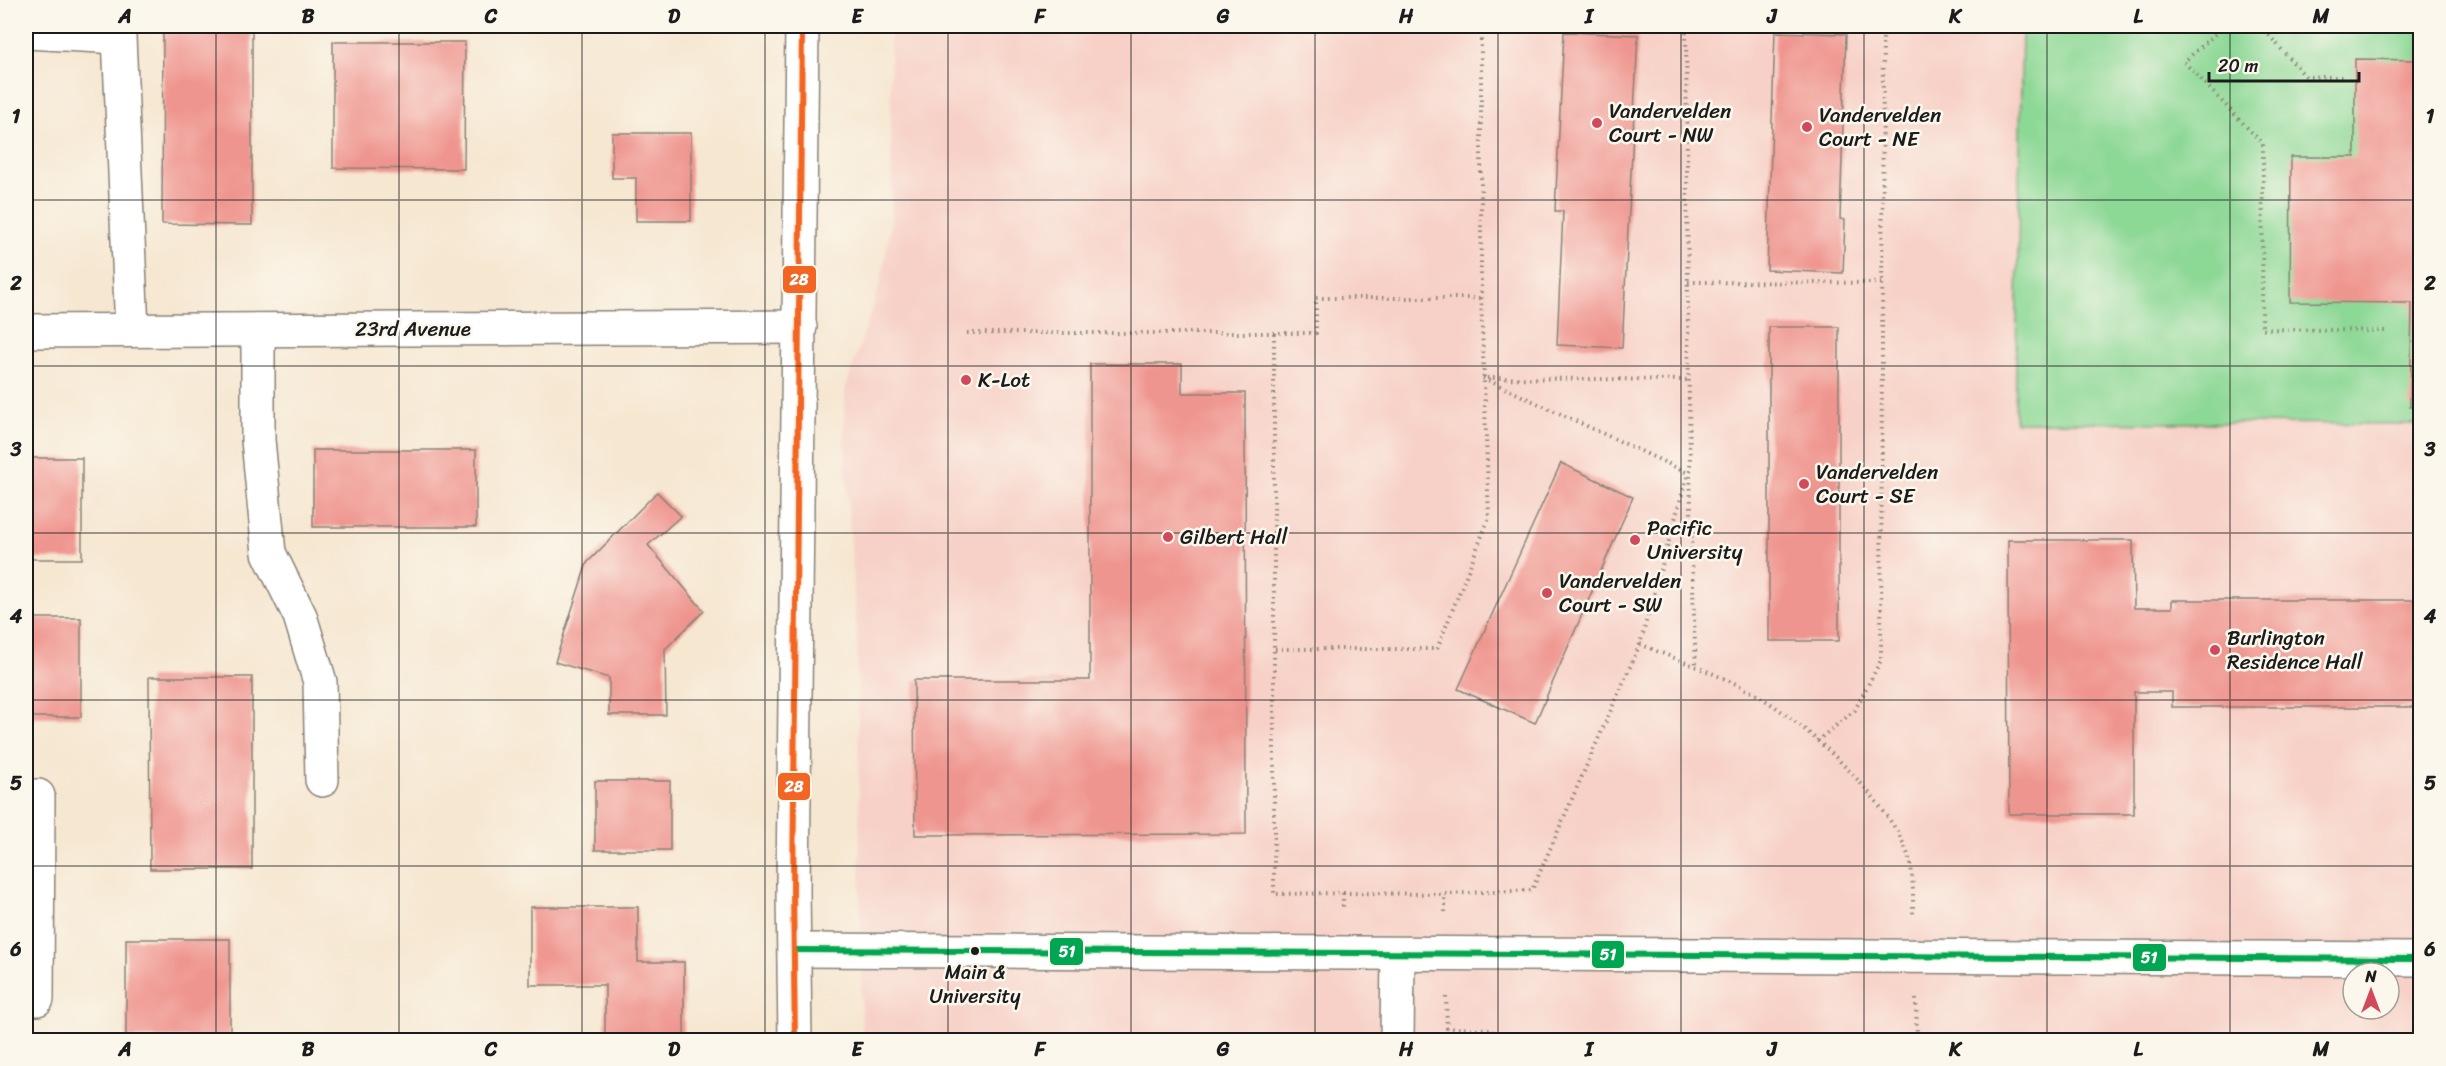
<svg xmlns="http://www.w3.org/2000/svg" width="2446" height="1066" viewBox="0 0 2446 1066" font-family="Sriracha,sans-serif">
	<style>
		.built { fill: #f7d1c7; fill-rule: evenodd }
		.green { fill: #8cd895; stroke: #547a58; stroke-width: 1.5 }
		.building { fill: #ef958f }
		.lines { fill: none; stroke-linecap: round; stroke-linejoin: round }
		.minor-casing { stroke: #898276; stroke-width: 36 }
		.path { stroke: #898276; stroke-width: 4; stroke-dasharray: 1.5 4.5; stroke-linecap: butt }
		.minor { stroke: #fff; stroke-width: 33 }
		.bus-1-casing { stroke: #fbf7ec; stroke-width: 10 }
		.bus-2-casing { stroke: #fbf7ec; stroke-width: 10 }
		.bus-1 { stroke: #00a651; stroke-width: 6 }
		.bus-2 { stroke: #f26522; stroke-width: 6 }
		.grid { fill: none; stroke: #1c1c1c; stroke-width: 1.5; stroke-opacity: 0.55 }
		.poi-dot { fill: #d1495b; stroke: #fbf7ec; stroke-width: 2 }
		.bus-dot { fill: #1c1c1c; stroke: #fbf7ec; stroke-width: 2 }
		.labels { text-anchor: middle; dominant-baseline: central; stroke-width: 5; stroke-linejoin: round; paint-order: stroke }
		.bus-label { font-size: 20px; fill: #1c1c1c; stroke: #fbf7ec }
		.poi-label { font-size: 21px; fill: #1c1c1c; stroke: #fbf7ec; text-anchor: start }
		.street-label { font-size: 21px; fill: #1c1c1c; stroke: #fbf7ec }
		.line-badge { stroke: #fbf7ec; stroke-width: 2 }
		.badge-label { font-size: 16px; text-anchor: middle; font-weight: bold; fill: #fff }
		.neatline { fill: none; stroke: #1c1c1c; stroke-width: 2 }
		.grid-label { font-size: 20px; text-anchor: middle; font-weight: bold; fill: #1c1c1c }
	</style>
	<rect width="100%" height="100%" fill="#fbf7ec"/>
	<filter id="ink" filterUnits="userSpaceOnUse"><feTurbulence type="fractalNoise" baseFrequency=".0167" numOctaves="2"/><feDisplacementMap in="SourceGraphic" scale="12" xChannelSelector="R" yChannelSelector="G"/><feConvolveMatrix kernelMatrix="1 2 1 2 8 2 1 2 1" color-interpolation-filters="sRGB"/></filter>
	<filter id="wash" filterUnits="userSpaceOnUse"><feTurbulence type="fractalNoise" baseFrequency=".008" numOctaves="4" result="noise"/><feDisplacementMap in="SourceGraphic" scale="24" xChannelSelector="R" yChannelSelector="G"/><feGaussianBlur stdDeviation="1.35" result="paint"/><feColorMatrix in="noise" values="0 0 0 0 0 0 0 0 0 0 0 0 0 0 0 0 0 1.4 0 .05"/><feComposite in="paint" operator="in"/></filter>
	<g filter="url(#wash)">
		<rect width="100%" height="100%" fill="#f6e7d1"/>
		<path class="built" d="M890,26h1132l-7,396 405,2v616h-1558l-5,-401 -13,-198 1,-51 37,-112 10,-63zM2353,973h36v36h-36z"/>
		<polygon class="green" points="2022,26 2420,26 2420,424 2015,422"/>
		<g id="blocks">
			<g class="building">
				<polygon points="163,26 252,26 252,225 162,224"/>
				<polygon points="1564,32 1638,35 1622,348 1557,345 1563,211 1555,211"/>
				<polygon points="1775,32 1846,34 1840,219 1845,220 1843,273 1767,270"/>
				<polygon points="333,42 465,42 464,169 333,168"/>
				<polygon points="2355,59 2420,60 2420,407 2410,407 2412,303 2290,302 2291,157 2355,157"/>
				<polygon points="612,133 691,133 691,221 636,221 636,178 612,178"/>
				<rect x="1769" y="327" width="70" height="314"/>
				<polygon points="1090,364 1182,364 1182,393 1245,393 1246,834 915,835 914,680 1090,680"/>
				<rect x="313" y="450" width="163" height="77"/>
				<rect x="26" y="458" width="56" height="101"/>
				<polygon points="1561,463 1633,497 1535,723 1458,689"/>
				<polygon points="657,492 681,516 648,545 704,611 665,649 666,715 609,715 609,678 555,662 587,563"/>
				<polygon points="2008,540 2133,540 2134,608 2172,608 2172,600 2420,600 2420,707 2172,707 2172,692 2134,692 2134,814 2009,814"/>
				<rect x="26" y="618" width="55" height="99"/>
				<polygon points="149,677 252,677 252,869 150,869"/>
				<rect x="595" y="781" width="75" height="69"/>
				<polygon points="530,907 638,907 638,962 684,962 684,1040 605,1040 605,985 530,985"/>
				<polygon points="126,939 230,939 230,1037 126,1038"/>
			</g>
		</g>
	</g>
	<g filter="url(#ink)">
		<use href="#blocks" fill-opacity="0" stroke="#898276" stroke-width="1.5"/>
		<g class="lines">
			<g class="minor-casing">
				<g id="minor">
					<polyline points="26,32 119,37 132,330"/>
					<polyline points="258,330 258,440 269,553 300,616 320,682 322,780"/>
					<polyline points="26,331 800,327"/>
					<polyline points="26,796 38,796 37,999"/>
					<polyline points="796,950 2420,959"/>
					<polyline points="795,1040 793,890 802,26"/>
					<polyline points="1397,1040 1398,954"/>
				</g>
			</g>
			<g class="path">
				<path d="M1686,26c2,214 1,428 10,642"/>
				<polyline points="2224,26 2184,62 2263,144 2262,329 2389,331"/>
				<polyline points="2261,26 2306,77 2344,77"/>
				<polyline points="1688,282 1881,283"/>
				<polyline points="967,333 1316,333 1316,298 1481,298"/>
				<polyline points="1274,333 1274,894 1343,893 1343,910"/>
				<polyline points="1483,378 1688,473"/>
				<polyline points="1487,378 1690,380"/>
				<path d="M1640,644c39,17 80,30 117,51 48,28 133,106 151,160 6,19 5,40 5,59"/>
				<polyline points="1275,649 1437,649 1489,518 1481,298 1481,26"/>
				<polyline points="1817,741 1855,710 1881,660 1883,26"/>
				<polyline points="1343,893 1445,894"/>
				<polyline points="1445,912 1445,894 1532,890 1640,644 1688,473"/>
				<polyline points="1446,997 1447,1028 1493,1029 1493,1040"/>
				<polyline points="1916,999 1917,1040"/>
			</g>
			<use href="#minor" class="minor"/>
			<g class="bus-1-casing">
				<polyline id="bus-1" points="796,950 2420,959"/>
			</g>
			<g class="bus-2-casing">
				<polyline id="bus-2" points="795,1040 793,890 802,26"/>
			</g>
			<use href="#bus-1" class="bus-1"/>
			<use href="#bus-2" class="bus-2"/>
		</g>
	</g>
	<path class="grid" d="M216,26v1014M399,26v1014M582,26v1014M765,26v1014M948,26v1014M1131,26v1014M1315,26v1014M1498,26v1014M1681,26v1014M1864,26v1014M2047,26v1014M2230,26v1014M26,200h2394M26,366h2394M26,533h2394M26,700h2394M26,866h2394"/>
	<g class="poi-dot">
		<circle cx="1597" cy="123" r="6"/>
		<circle cx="1807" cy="127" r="6"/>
		<circle cx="966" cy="380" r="6"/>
		<circle cx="1804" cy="484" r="6"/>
		<circle cx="1168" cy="537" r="6"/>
		<circle cx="1635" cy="540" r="6"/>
		<circle cx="1547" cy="593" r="6"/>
		<circle cx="2215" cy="650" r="6"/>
	</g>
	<circle class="bus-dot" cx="975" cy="951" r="5"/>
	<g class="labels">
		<g class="bus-label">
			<text x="975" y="972">Main &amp;<tspan x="975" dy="24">University</tspan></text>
		</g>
		<g class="poi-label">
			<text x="1609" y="111">Vandervelden<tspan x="1609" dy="24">Court - NW</tspan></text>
			<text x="1819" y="115">Vandervelden<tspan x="1819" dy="24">Court - NE</tspan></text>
			<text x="978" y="380">K-Lot</text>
			<text x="1816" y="472">Vandervelden<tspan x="1816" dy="24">Court - SE</tspan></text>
			<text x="1647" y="528">Pacific<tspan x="1647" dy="24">University</tspan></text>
			<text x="1180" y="537">Gilbert Hall</text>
			<text x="1559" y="581">Vandervelden<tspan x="1559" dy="24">Court - SW</tspan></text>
			<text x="2227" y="638">Burlington<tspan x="2227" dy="24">Residence Hall</tspan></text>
		</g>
		<g class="street-label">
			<text x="413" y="329">23rd Avenue</text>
		</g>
	</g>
	<g class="line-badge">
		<rect x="782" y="265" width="35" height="29" rx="6" fill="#f26522"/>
		<rect x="777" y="772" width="34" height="29" rx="6" fill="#f26522"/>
		<rect x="1049" y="937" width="35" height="29" rx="6" fill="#00a651"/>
		<rect x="1591" y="940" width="34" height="29" rx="6" fill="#00a651"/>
		<rect x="2132" y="943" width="35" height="29" rx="6" fill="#00a651"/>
	</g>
	<g class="badge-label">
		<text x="799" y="285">28</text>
		<text x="794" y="792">28</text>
		<text x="1067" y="957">51</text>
		<text x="1608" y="960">51</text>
		<text x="2149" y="963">51</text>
	</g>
	<rect width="2446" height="1066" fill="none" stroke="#fbf7ec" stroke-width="66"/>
	<g transform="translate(2371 991)"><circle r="28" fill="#fbf7ec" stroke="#a29f99" stroke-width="1.5"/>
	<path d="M0-4.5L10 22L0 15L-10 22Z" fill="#d1495b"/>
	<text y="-9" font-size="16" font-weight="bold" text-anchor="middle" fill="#1c1c1c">N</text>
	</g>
	<path d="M2209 72v9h150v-9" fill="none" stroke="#1c1c1c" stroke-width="3"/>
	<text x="2218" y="72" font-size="18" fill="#1c1c1c" stroke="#fbf7ec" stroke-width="4.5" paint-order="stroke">20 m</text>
	<rect x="33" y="33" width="2380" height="1000" class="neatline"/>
	<g class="grid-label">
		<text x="125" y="23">A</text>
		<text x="308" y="23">B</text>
		<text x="491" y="23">C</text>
		<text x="674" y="23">D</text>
		<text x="857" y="23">E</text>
		<text x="1040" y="23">F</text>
		<text x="1223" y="23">G</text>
		<text x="1406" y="23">H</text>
		<text x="1589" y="23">I</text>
		<text x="1772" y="23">J</text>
		<text x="1955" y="23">K</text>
		<text x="2138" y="23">L</text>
		<text x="2321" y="23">M</text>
		<text x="16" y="123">1</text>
		<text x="2430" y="123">1</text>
		<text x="16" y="290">2</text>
		<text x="2430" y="290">2</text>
		<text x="16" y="456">3</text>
		<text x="2430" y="456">3</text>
		<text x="16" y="623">4</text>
		<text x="2430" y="623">4</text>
		<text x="16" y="790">5</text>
		<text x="2430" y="790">5</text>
		<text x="16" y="956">6</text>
		<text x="2430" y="956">6</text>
		<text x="125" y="1056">A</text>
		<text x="308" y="1056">B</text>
		<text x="491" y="1056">C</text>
		<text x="674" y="1056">D</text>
		<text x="857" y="1056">E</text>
		<text x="1040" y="1056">F</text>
		<text x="1223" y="1056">G</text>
		<text x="1406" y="1056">H</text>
		<text x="1589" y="1056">I</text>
		<text x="1772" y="1056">J</text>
		<text x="1955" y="1056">K</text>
		<text x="2138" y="1056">L</text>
		<text x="2321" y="1056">M</text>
	</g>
</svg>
